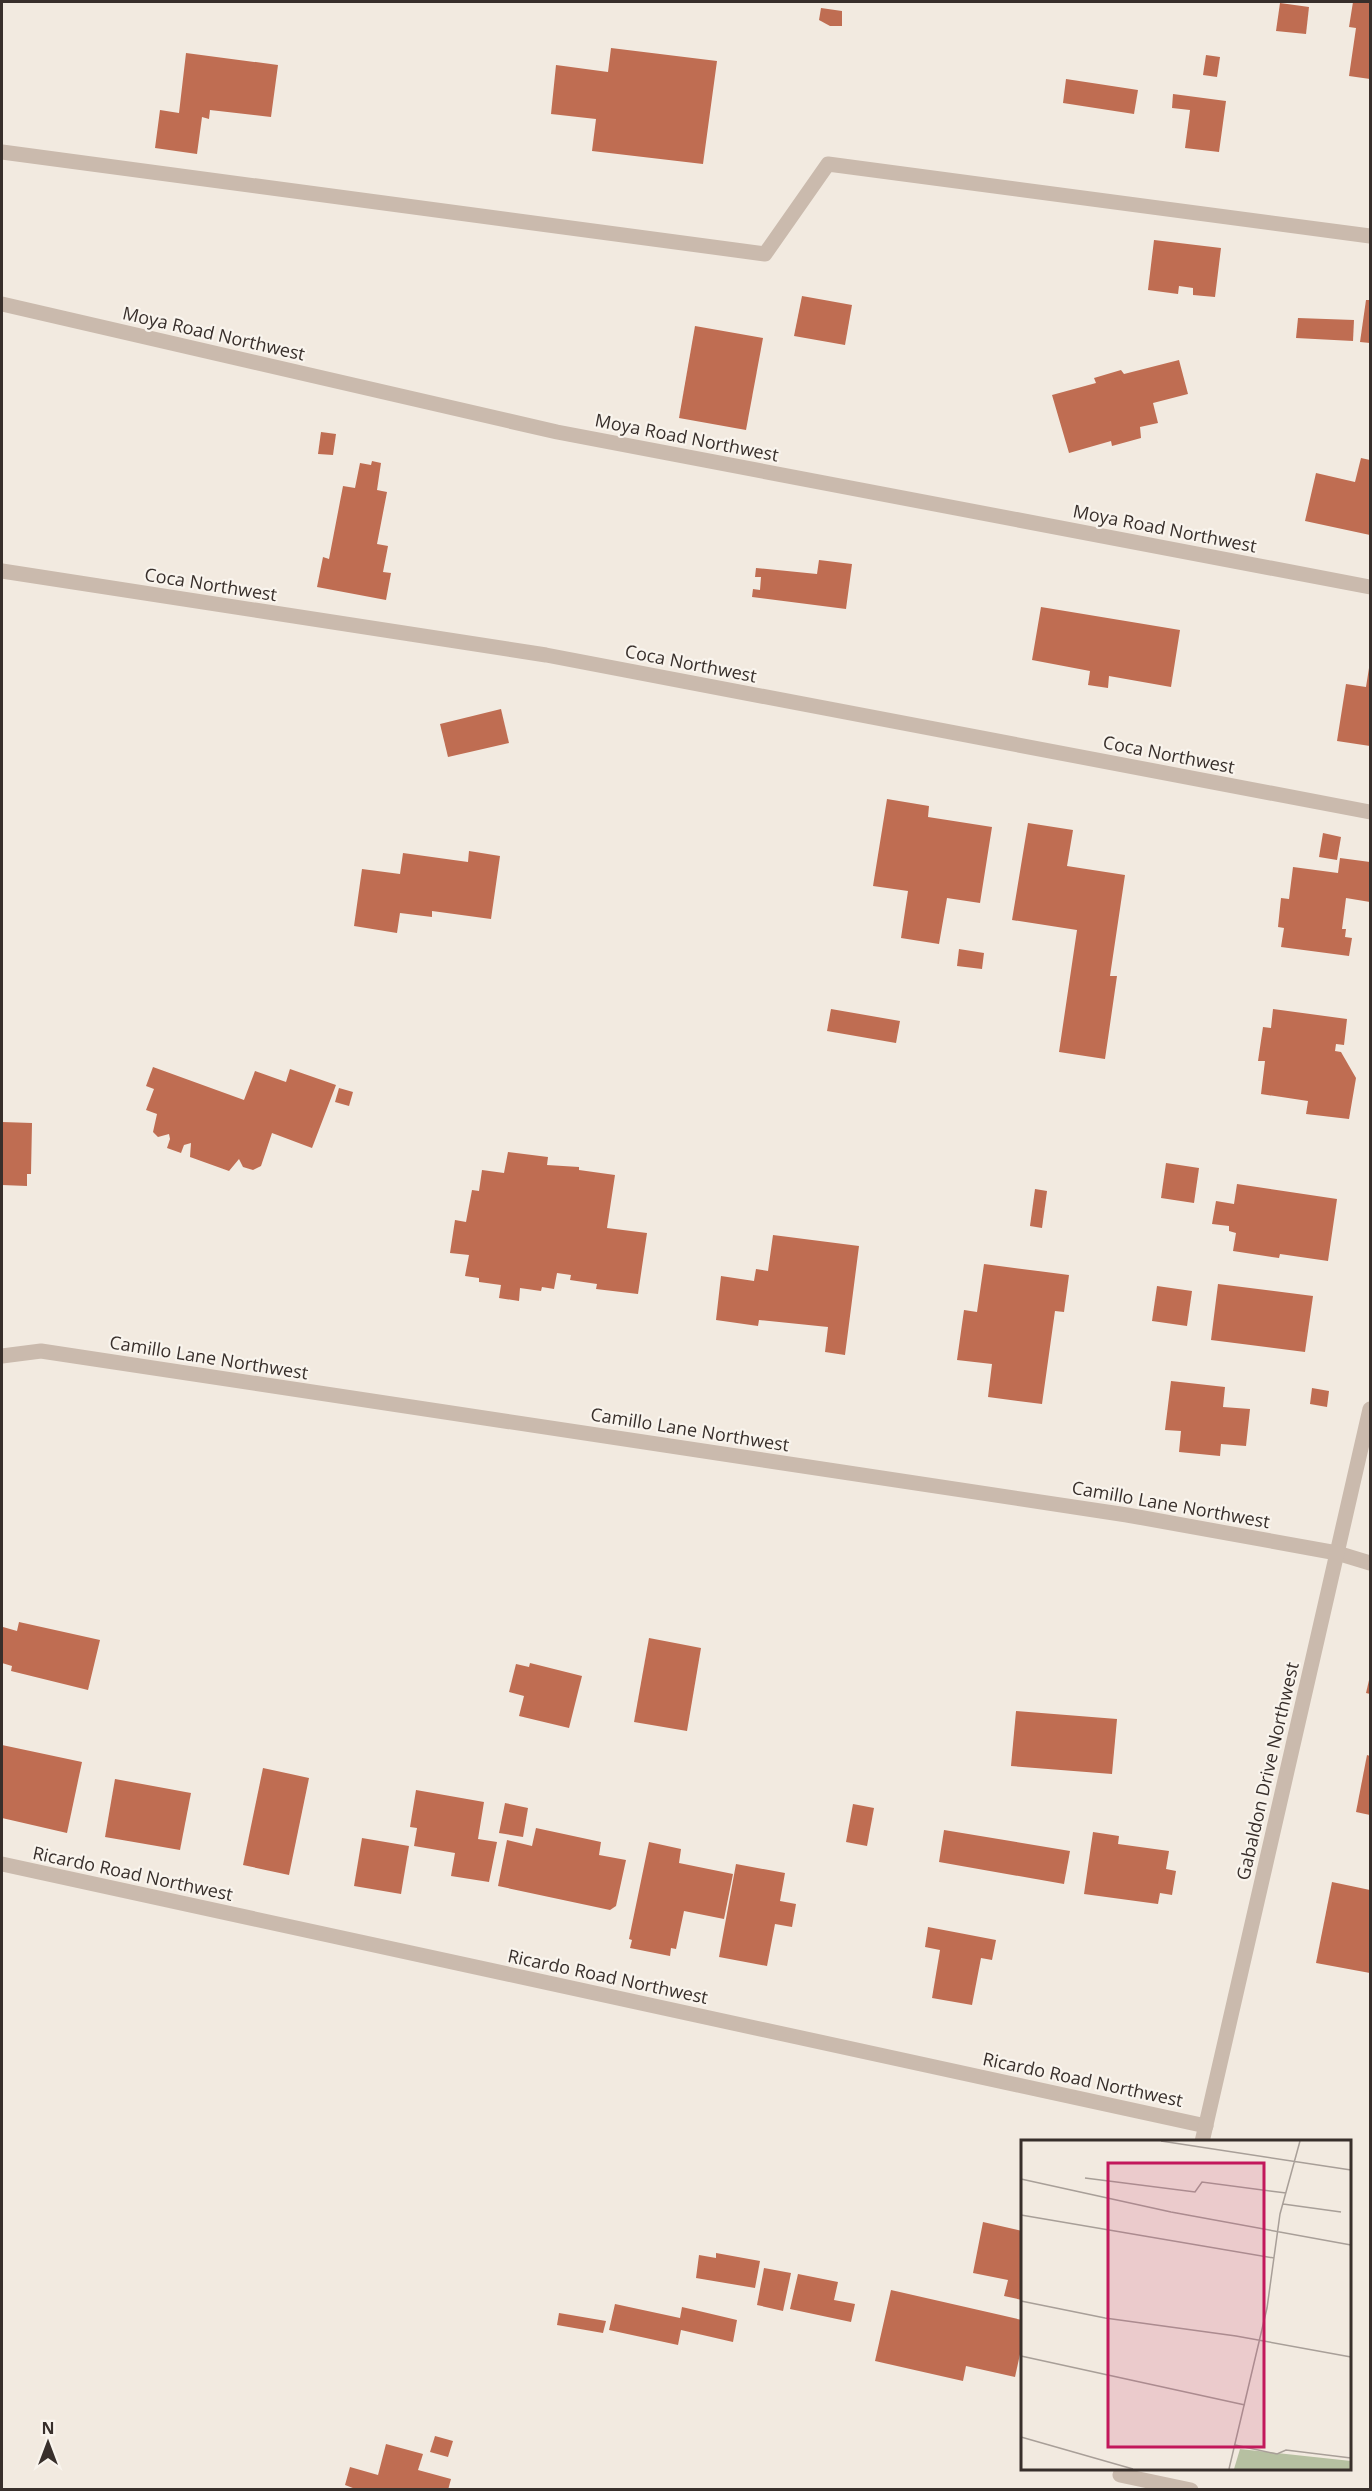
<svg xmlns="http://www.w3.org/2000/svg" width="1372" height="2491" viewBox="0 0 1372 2491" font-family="'Open Sans',sans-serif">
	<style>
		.building { fill: #bf6d52 }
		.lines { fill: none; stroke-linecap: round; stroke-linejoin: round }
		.minor { stroke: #cabaad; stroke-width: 15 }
		.labels { text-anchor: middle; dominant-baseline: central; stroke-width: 4.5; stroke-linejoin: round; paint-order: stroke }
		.street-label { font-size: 18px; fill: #382f2b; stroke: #f9f4ed }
		.inset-road { fill: none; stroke: #a89f98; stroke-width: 1.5 }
		.view { fill: #c2185b; fill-opacity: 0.15; stroke: #c2185b; stroke-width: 3 }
		.inset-edge { fill: none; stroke: #382f2b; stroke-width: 3 }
	</style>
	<rect width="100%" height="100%" fill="#f2eae0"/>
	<g class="building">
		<polygon points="1353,2 1370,2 1370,79 1349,76 1356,28 1349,27"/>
		<polygon points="1280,3 1309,7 1306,34 1276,31"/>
		<polygon points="821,8 842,11 842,26 830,26 819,20"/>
		<polygon points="611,48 717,61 703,164 592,151 596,119 551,114 556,65 608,72"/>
		<polygon points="186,53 278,65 271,117 210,110 209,119 202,117 197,154 155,148 160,110 179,113"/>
		<polygon points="1206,55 1220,57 1217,77 1203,75"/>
		<polygon points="1066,79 1138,90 1134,114 1063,103"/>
		<polygon points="1173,94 1226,101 1219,152 1185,148 1190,110 1172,108"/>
		<polygon points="1154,240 1221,248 1215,297 1193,295 1193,288 1179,286 1178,294 1148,290"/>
		<polygon points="802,296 852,305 845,345 794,336"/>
		<polygon points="1366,300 1370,300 1370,343 1360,342"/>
		<polygon points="1298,318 1354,320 1353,341 1296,338"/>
		<polygon points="695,326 763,338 746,430 679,418"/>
		<polygon points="1179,360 1188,394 1153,403 1158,423 1140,427 1141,438 1112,446 1111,441 1069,453 1052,395 1096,383 1094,378 1121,370 1124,374"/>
		<polygon points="321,432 336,434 333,455 318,454"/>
		<polygon points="1361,458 1370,460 1370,535 1305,521 1316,473 1355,482"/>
		<polygon points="372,461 381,463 377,490 387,492 377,544 388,546 383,572 391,573 386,600 317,587 323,557 329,559 343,486 355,488 360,463 371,465"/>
		<polygon points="819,560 852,564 846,609 752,597 753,589 760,590 761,577 755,577 756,568 817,574"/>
		<polygon points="1041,607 1180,630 1171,687 1109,676 1108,688 1088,685 1090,671 1032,660"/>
		<polygon points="1369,668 1370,746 1337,741 1346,684 1366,687"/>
		<polygon points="501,709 509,743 448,757 440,724"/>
		<polygon points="887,799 929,806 928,817 992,827 980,903 947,898 939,944 901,938 908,891 873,886"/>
		<polygon points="1028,823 1073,830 1067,866 1125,875 1110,976 1117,976 1105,1059 1059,1052 1077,930 1012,920"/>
		<polygon points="1323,833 1341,837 1337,860 1319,857"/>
		<polygon points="469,851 500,856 491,919 432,911 432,917 400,913 397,933 354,926 362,869 400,874 403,853 468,862"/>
		<polygon points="1340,858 1370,862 1370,902 1346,898 1342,929 1346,929 1345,937 1352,938 1349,956 1281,947 1284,928 1278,927 1281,898 1289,899 1293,867 1338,873"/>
		<polygon points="959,949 984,953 982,969 957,966"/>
		<polygon points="831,1009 900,1021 896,1043 827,1031"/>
		<polygon points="1273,1009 1347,1019 1344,1045 1336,1044 1335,1051 1341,1052 1356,1078 1349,1119 1306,1114 1308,1101 1261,1094 1265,1061 1258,1061 1263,1027 1271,1028"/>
		<polygon points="153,1067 244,1100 255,1071 286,1082 290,1069 336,1085 312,1148 272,1133 261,1166 253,1170 243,1167 239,1159 229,1171 190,1157 191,1143 184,1145 181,1153 167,1148 170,1139 169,1134 158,1137 153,1132 157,1114 146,1110 154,1089 146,1086"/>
		<polygon points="339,1088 353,1092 349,1106 335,1102"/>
		<polygon points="2,1122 32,1123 31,1174 27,1174 27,1186 2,1185"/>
		<polygon points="508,1152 548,1157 547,1165 579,1167 579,1170 615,1175 607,1228 647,1233 638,1294 596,1289 597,1284 570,1280 571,1275 557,1273 554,1289 542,1287 541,1291 520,1288 519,1301 499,1298 501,1285 479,1282 479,1278 465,1276 469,1255 450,1253 455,1220 466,1222 472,1190 479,1191 482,1170 504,1173"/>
		<polygon points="1166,1163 1199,1168 1194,1203 1161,1198"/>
		<polygon points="1237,1184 1337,1199 1328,1261 1280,1254 1279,1258 1233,1251 1236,1233 1229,1231 1229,1226 1212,1224 1216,1201 1234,1204"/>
		<polygon points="1035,1189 1047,1191 1042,1228 1030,1226"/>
		<polygon points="773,1235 859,1246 845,1355 825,1352 828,1327 759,1320 758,1326 716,1320 721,1276 754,1281 756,1269 768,1271"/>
		<polygon points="984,1264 1069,1275 1064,1312 1055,1311 1042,1404 988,1397 992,1364 957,1360 964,1310 977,1312"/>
		<polygon points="1218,1284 1313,1296 1305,1352 1211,1340"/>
		<polygon points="1157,1286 1192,1291 1187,1326 1152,1321"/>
		<polygon points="1171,1381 1225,1387 1223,1407 1250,1409 1246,1446 1221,1444 1220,1456 1179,1452 1181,1431 1165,1430"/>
		<polygon points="1312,1388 1329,1391 1327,1407 1310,1404"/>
		<polygon points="19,1622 100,1640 88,1690 11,1671 12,1666 2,1663 3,1627 17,1631"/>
		<polygon points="649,1638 701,1648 687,1731 634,1722"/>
		<polygon points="530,1663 582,1676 569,1728 519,1716 524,1696 509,1692 516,1664 529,1667"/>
		<polygon points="1370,1676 1370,1694 1366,1693"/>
		<polygon points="1016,1711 1117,1719 1112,1774 1011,1766"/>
		<polygon points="2,1745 82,1762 67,1833 2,1818"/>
		<polygon points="1367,1755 1370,1756 1370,1815 1356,1812"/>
		<polygon points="263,1768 309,1778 289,1875 243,1865"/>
		<polygon points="115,1779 191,1793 180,1850 105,1837"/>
		<polygon points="416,1790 484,1802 478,1839 497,1842 489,1882 451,1876 455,1853 414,1846 417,1828 410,1827"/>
		<polygon points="505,1803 528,1808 523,1837 499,1833"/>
		<polygon points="853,1804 874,1808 867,1846 846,1842"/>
		<polygon points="536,1828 601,1842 599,1855 626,1860 616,1906 610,1910 498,1886 507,1840 532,1846"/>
		<polygon points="944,1830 1070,1851 1064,1884 939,1862"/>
		<polygon points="1093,1832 1119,1836 1118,1844 1169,1851 1166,1869 1176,1871 1172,1895 1160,1893 1158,1904 1084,1894"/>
		<polygon points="362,1838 409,1846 401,1894 354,1886"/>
		<polygon points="649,1842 681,1849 679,1863 733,1874 724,1919 684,1911 676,1949 671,1948 670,1956 630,1948 632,1940 629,1939"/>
		<polygon points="736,1864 785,1873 780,1901 796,1904 792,1927 775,1924 767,1966 719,1957"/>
		<polygon points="1332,1882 1370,1890 1370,1973 1316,1963"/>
		<polygon points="928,1927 996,1940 992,1960 981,1958 972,2005 932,1998 940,1950 925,1947"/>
		<polygon points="983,2222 1022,2231 1022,2300 1004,2296 1008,2280 973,2273"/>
		<polygon points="716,2253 760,2261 755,2288 696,2278 699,2255 716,2258"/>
		<polygon points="764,2268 791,2273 783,2311 757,2305"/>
		<polygon points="798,2274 838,2282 834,2300 855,2304 851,2322 790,2309"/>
		<polygon points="891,2290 1022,2320 1022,2345 1015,2377 966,2366 963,2381 875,2361"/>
		<polygon points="615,2304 680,2318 682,2307 737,2320 733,2342 681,2330 678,2345 609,2330"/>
		<polygon points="559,2313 606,2321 603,2333 557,2325"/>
		<polygon points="435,2436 453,2441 448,2457 430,2452"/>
		<polygon points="386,2444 423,2454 418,2470 451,2479 448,2490 358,2490 345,2485 350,2467 378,2475"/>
	</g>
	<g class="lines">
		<g class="minor">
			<polyline points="2,152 765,254 828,164 1370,236"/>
			<polyline points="2,304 557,432 1370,587"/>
			<polyline points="2,571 546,655 1370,812"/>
			<polyline points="2,1356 41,1351 1127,1515 1337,1553 1370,1563"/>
			<polyline points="2,1864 1206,2126"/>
			<polyline points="1202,2142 1370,1409"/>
			<polyline points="1120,2475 1191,2490"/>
		</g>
	</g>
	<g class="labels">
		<g class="street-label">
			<text transform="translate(214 333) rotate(13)">Moya Road Northwest</text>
			<text transform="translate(687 437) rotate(11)">Moya Road Northwest</text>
			<text transform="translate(1165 528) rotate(11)">Moya Road Northwest</text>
			<text transform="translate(211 584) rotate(9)">Coca Northwest</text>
			<text transform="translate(691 663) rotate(11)">Coca Northwest</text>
			<text transform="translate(1169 754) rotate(11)">Coca Northwest</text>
			<text transform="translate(209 1357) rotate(9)">Camillo Lane Northwest</text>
			<text transform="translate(690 1429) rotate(9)">Camillo Lane Northwest</text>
			<text transform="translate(1171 1504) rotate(10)">Camillo Lane Northwest</text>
			<text transform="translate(1267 1771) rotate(-77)">Gabaldon Drive Northwest</text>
			<text transform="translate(133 1873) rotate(12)">Ricardo Road Northwest</text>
			<text transform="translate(608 1976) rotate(12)">Ricardo Road Northwest</text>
			<text transform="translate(1083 2079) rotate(12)">Ricardo Road Northwest</text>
		</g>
	</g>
	<g transform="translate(1021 2140)">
		<rect width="330" height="330" fill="#f2eae0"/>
		<path d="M219,309l111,12v8h-117z" fill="#b6c0a1"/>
		<path class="inset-road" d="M140,1l190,29M64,38l110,14 7,-10 84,11M0,39l150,33 180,33M262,64l58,8M0,75l253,43M0,161l84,17 131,18 115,21M0,216l224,49M0,297l112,32M214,305l42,9 9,-4 65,8M208,329l38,-161 13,-94 20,-73"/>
		<path class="view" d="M87,23h156v284h-156z"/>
		<rect width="330" height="330" class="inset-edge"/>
	</g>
	<rect width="1372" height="2491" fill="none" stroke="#382f2b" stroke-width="6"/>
	<g transform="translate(48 2443)" stroke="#f9f4ed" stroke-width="4.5" paint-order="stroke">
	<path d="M0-4.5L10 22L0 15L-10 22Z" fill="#382f2b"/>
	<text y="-9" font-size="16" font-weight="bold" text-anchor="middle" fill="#382f2b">N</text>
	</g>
</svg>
